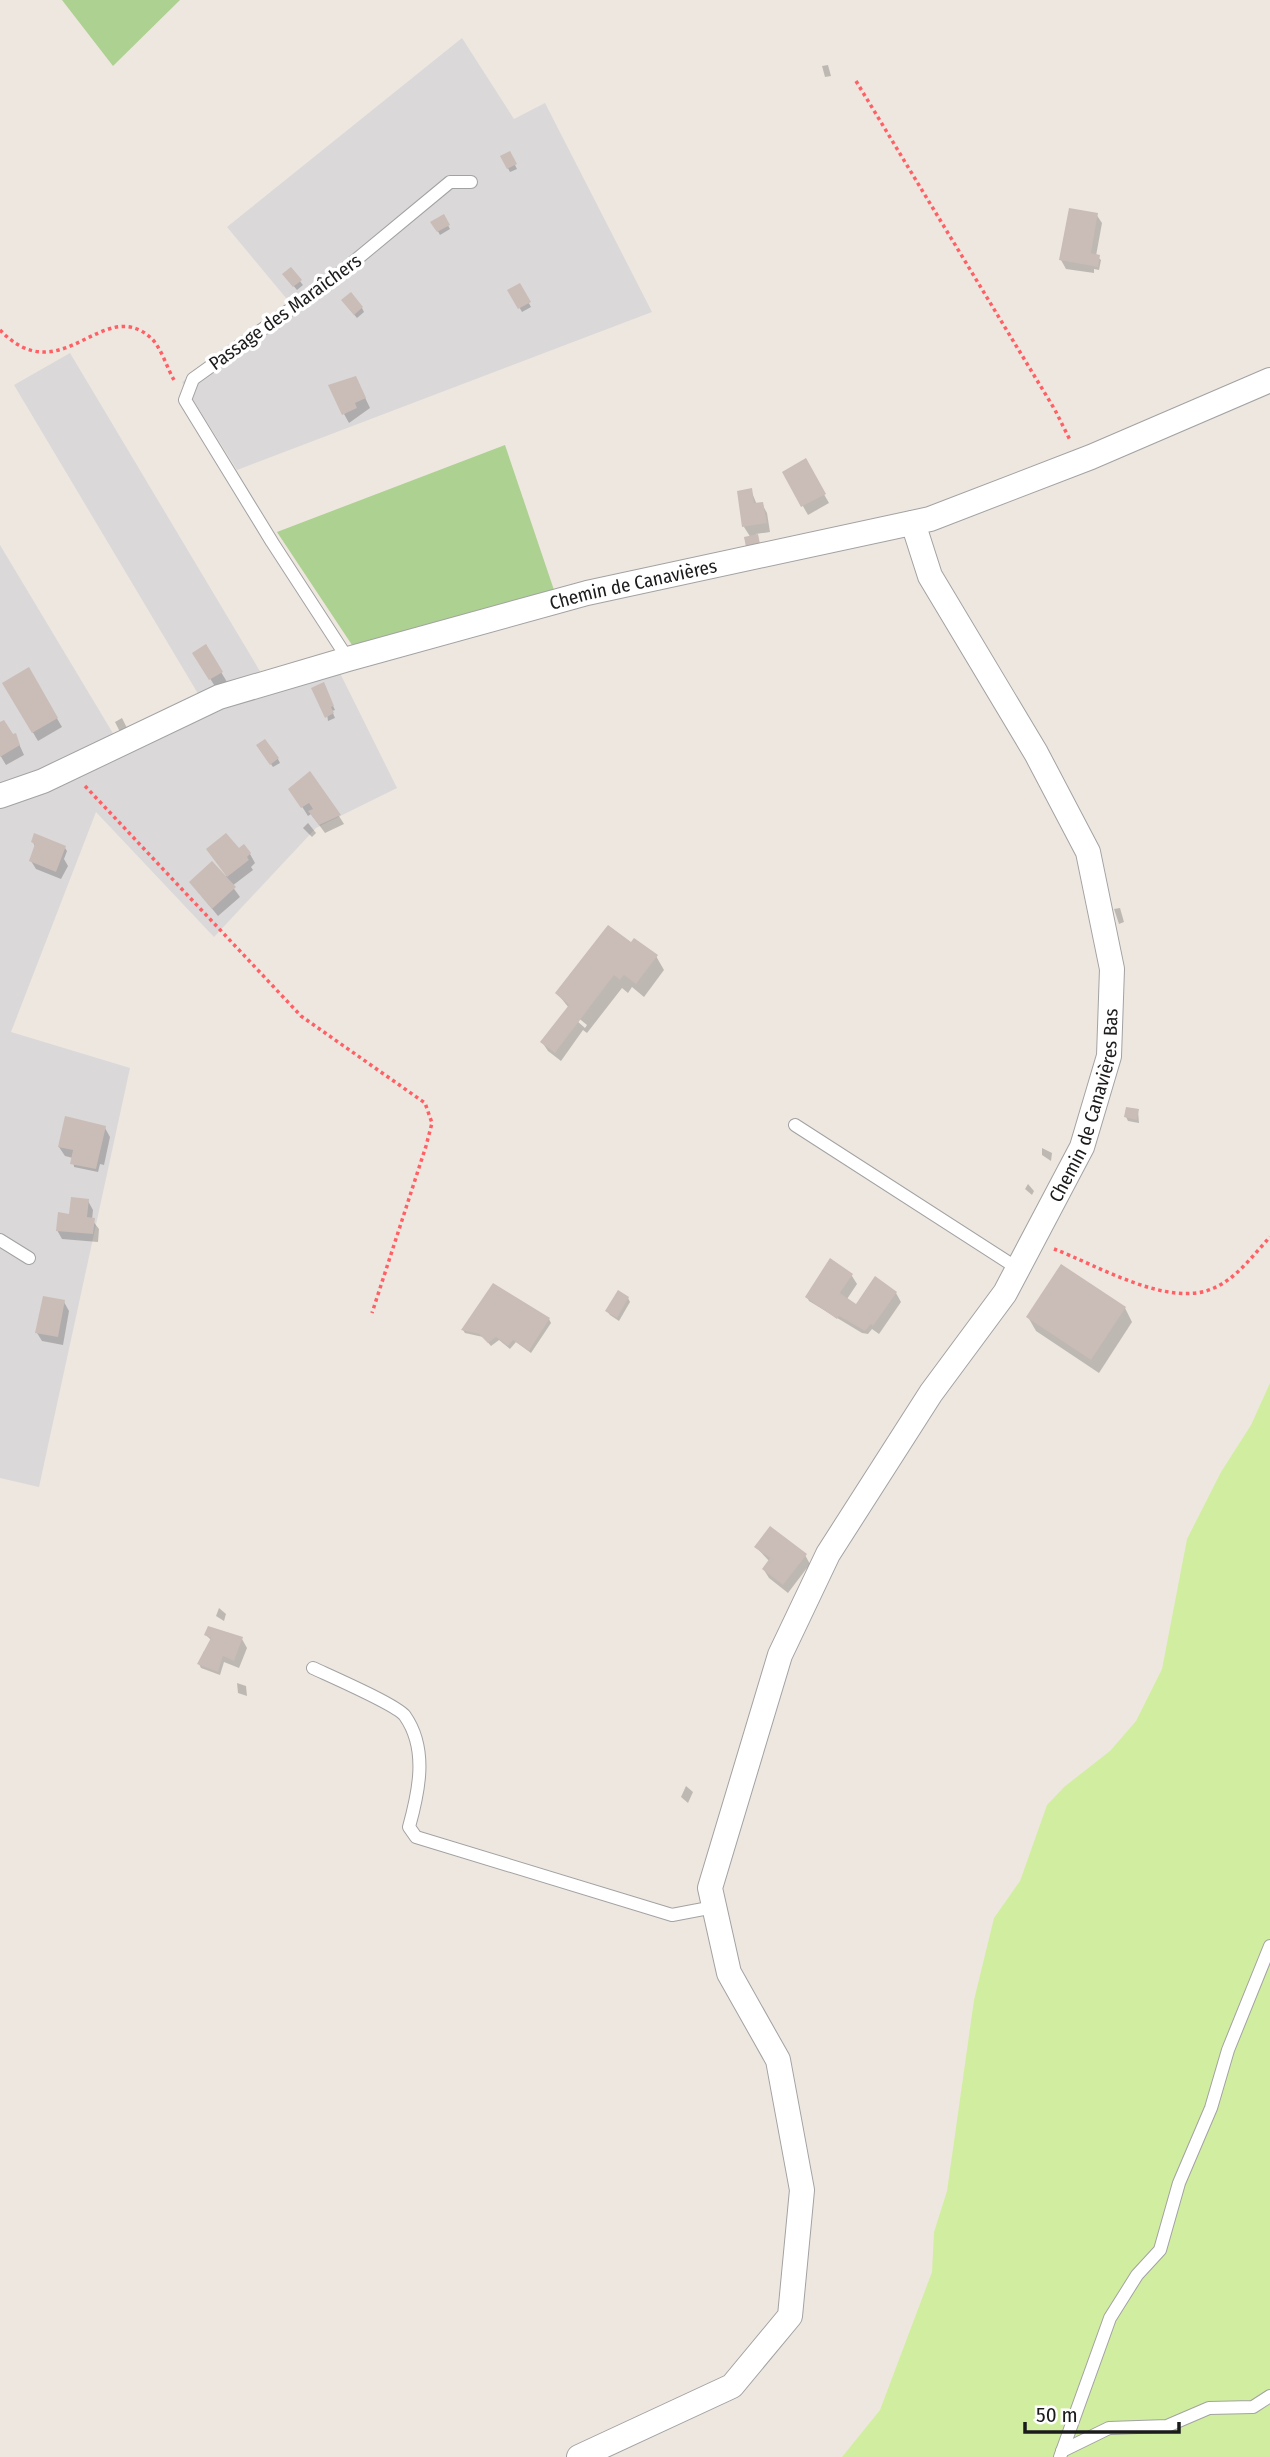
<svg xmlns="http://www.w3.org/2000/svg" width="1270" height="2457" viewBox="0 0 1270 2457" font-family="'Fira Sans Condensed',sans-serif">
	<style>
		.residential { fill: #dad8d8 }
		.grass { fill: #d1eea0 }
		.forest { fill: #acd190 }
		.shadow { fill: #0003; fill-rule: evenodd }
		.building { fill: #cabcb6 }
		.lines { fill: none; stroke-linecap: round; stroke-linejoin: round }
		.lane-casing { stroke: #a2a2a2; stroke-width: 14 }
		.street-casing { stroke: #a2a2a2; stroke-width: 26 }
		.path { stroke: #ff6065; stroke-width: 3.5; stroke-dasharray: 3.5 3.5; stroke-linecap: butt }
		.lane { stroke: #fff; stroke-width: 12 }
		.street { stroke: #fff; stroke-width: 24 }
		.labels { text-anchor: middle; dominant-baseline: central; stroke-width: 7; stroke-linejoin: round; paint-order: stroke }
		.street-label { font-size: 19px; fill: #1b1b1b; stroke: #fff }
	</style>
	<rect width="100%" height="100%" fill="#eee7e0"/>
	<g class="residential">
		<polygon points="462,38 514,119 545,103 652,312 237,470 182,382 291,304 227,227"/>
		<polygon points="70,353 261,673 330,653 397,788 316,828 214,937 96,812 11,1032 130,1068 39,1487 0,1478 0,545 114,735 200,697 14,385"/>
	</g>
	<polygon class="grass" points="1270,1383 1270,2457 842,2457 880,2410 932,2272 934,2232 947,2191 974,2000 994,1918 1020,1881 1047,1805 1064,1787 1110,1751 1136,1721 1162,1669 1187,1539 1221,1472 1251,1425"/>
	<g class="forest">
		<polygon points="62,0 180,0 113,66"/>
		<polygon points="505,445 554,590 352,645 277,532"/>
	</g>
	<g class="shadow">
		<polygon points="828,65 831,76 825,77 822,66"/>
		<polygon points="509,153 517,169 510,172 502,157"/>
		<polygon points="1096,214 1102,223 1096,256 1101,260 1099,270 1094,269 1094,273 1066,269 1061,260"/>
		<polygon points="443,216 450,229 440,235 433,222"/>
		<polygon points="291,270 303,285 297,290 287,278"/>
		<polygon points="519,285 531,307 522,312 510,291"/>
		<polygon points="345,304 362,308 364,312 357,318"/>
		<polygon points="360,387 370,408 349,423 344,414"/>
		<polygon points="805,461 829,503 808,515 784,473"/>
		<polygon points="751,490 757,505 762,504 767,513 770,532 756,534 759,540 751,538 744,527"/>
		<polygon points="206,647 227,682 216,688 194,653"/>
		<polygon points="28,669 62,727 38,741 4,683"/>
		<polygon points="323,685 335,710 332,711 335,718 328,721"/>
		<polygon points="122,718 127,728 120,732 115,722"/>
		<polygon points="0,724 12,736 15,735 24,755 6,765 0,755"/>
		<polygon points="258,745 278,759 280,763 273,767"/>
		<polygon points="291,789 339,816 344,824 325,833 311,814 308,816"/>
		<polygon points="308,823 316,833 312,837 303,828"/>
		<polygon points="33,842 65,848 67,851 64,859 68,866 61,879 36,869 31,861 35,846"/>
		<polygon points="238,850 250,854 255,863 251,867 253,870 232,886 240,897 218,916 191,883 225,878"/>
		<polygon points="1120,908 1124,922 1119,924 1114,909"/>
		<path d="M631,944l25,12 8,14 -20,27 -12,-10 -4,6 -6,-5 -35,45 -4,-3 -22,31 -13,-10 -6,-9 27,-34 -12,-15zM576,1016l11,9 -2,3 -9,-8z"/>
		<polygon points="1138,1111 1139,1123 1128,1121 1126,1117"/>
		<polygon points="105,1128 110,1137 104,1165 100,1164 98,1172 74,1167 73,1158 65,1156 59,1147"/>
		<polygon points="1042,1148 1052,1153 1051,1161 1042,1155"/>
		<polygon points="1028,1184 1034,1191 1032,1195 1025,1189"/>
		<polygon points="88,1201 93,1210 92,1220 99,1229 98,1242 62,1239 57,1230"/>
		<polygon points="830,1261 852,1276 857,1284 847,1299 856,1306 896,1293 901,1302 879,1334 872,1329 868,1334 862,1333 809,1301 807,1297"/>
		<polygon points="628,1298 630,1302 619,1321 610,1315 607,1311"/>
		<polygon points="64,1302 69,1311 63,1345 42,1341 37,1333"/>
		<polygon points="1125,1308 1132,1322 1099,1373 1036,1331 1028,1317"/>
		<polygon points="549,1319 551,1323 531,1353 516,1342 510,1349 499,1340 491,1346 483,1337 465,1333 463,1330"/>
		<polygon points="756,1547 805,1555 810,1564 788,1593 769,1578 764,1570 770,1562"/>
		<polygon points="219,1608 226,1614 224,1621 216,1616"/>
		<polygon points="206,1635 242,1639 247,1648 239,1668 224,1662 220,1675 201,1668 199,1664 204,1651 211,1653 212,1641"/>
		<polygon points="237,1683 246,1686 247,1696 238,1693"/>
		<polygon points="686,1786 693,1792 688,1803 681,1797"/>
	</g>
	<g class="building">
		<polygon points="510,151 517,164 507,169 500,156"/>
		<polygon points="1069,208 1098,213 1091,253 1100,255 1098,267 1059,260"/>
		<polygon points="444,214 450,225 437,232 430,222"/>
		<polygon points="291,267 302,280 293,287 282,274"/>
		<polygon points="520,283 531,302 518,309 507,290"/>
		<polygon points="351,292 363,307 354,315 341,300"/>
		<polygon points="356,376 366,398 355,403 357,408 342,415 328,385"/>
		<polygon points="806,458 826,494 801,507 782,472"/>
		<polygon points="752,488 754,503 763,502 767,523 742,527 737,491"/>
		<polygon points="758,534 760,544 746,547 744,537"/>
		<polygon points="206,644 223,672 209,680 192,653"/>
		<polygon points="29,667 58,718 32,733 2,683"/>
		<polygon points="324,682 334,706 331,707 334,713 325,718 311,688"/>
		<polygon points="4,720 13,734 16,733 20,745 0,757 0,722"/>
		<polygon points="265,739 279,758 270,765 256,745"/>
		<polygon points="310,771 341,815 319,825 308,811 313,809 309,803 301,808 288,789"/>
		<polygon points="34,833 66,846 56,872 29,861 35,844 31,842"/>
		<polygon points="226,833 239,848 244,844 251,853 247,857 249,860 227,877 206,849"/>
		<polygon points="212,861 236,887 212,909 189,882"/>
		<polygon points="608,925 631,942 634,938 658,955 636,984 624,975 620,980 614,975 555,1053 540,1042 569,1005 555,993"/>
		<polygon points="1126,1107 1139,1109 1137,1120 1124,1117"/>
		<polygon points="65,1116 106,1126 96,1169 70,1164 73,1150 58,1147"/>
		<polygon points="71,1197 89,1199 87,1217 95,1218 93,1234 56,1231 58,1212 69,1214"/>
		<polygon points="830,1258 853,1274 840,1293 856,1304 875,1276 897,1292 873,1326 871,1324 865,1331 839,1316 837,1319 805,1297"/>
		<polygon points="1061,1264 1126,1307 1091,1360 1026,1317"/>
		<polygon points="493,1283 550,1318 529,1351 513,1340 508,1346 496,1337 488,1343 479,1334 461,1330"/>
		<polygon points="618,1290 629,1297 617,1318 605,1311"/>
		<polygon points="43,1296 65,1300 58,1337 35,1333"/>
		<polygon points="770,1526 807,1554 783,1585 762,1569 770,1558 754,1547"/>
		<polygon points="208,1626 243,1637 234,1661 223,1656 218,1672 197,1664 211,1638 204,1635"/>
	</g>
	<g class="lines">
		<g class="lane-casing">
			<g id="lane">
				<polyline points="348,659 272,542 185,400 193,379 334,278 450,182 471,182"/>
				<polyline points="795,1125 1017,1268"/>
				<polyline points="0,1240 29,1258"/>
				<path d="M313,1668c17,8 84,37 92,48 23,33 14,75 4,111l7,10 256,78 42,-8"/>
				<polyline points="1062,2451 1109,2428 1167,2426 1209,2408 1253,2407 1270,2396"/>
				<polyline points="1060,2457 1110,2318 1137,2275 1160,2250 1179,2183 1211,2108 1228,2050 1270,1946"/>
			</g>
		</g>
		<g class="street-casing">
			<g id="street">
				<path id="s1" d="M0,796l43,-15 176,-84 129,-38 239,-66 343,-74 161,-62 179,-77"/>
				<path id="s2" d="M579,2457l153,-71 58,-70 12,-126 -24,-130 -49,-87 -19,-85 70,-233 48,-101 103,-161 74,-100 77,-146 27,-91 3,-87 -24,-117 -52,-99 -106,-177 -17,-53"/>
			</g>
		</g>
		<g class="path">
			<polyline points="856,81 1055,410 1070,440"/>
			<path d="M0,330c61,64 103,-36 151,8 10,9 16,30 23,42"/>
			<polyline points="85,786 301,1016 425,1103 432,1123 426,1146 372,1313"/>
			<path d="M1054,1249c43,16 115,60 160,39 23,-10 40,-34 56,-51"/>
		</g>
		<use href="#lane" class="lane"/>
		<use href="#street" class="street"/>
	</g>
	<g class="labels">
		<g class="street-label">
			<text transform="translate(285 312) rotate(-36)">Passage des Maraîchers</text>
			<text stroke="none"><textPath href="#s1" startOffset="670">Chemin de Canavières</textPath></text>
			<text stroke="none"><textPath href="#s2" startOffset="1582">Chemin de Canavières Bas</textPath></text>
		</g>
	</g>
	<path d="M1025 2422v10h154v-10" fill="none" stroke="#1b1b1b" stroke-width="3.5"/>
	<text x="1036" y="2422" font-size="21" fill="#1b1b1b" stroke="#ffffff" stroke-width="5" paint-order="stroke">50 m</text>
</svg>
